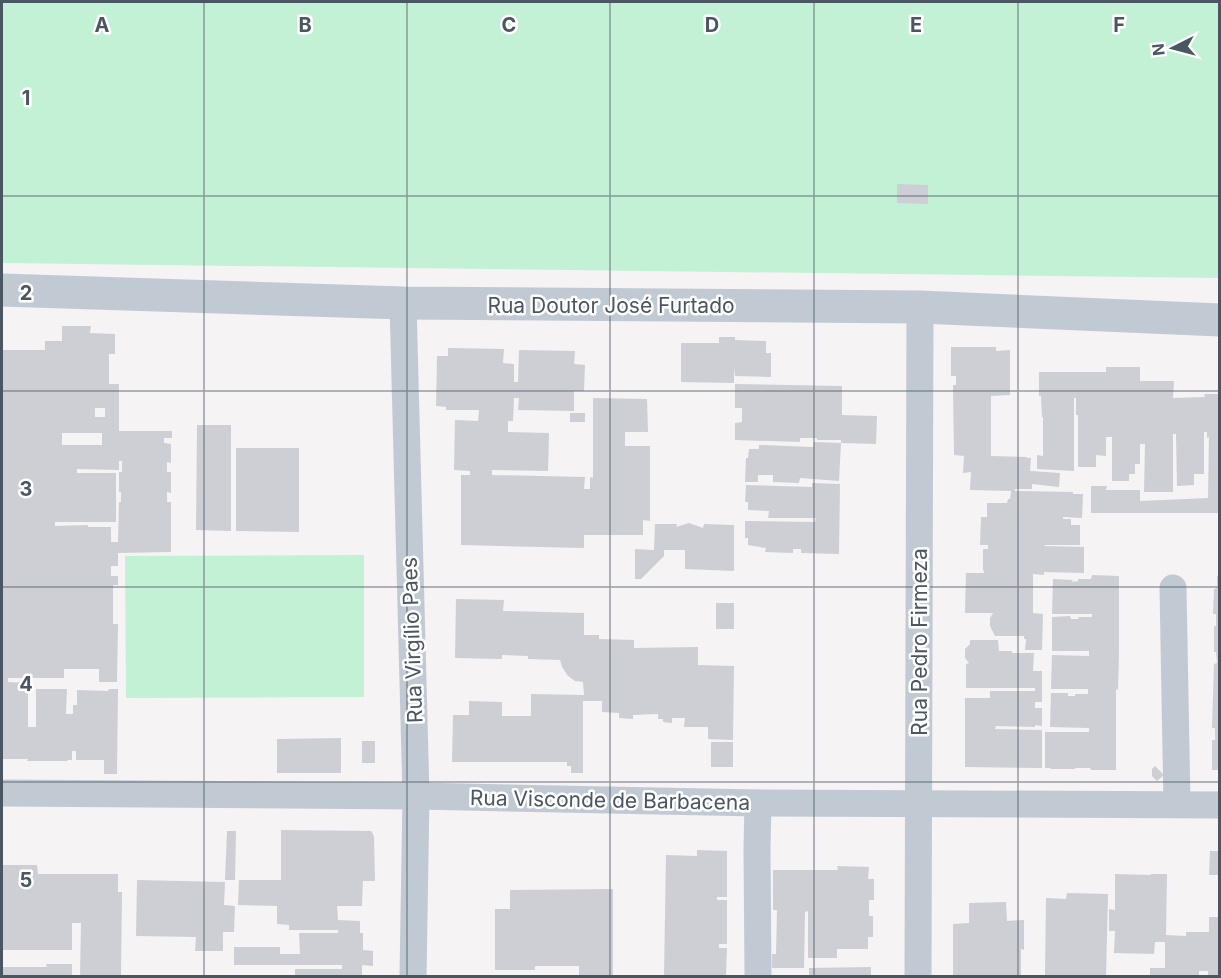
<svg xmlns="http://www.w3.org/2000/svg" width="1221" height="978" viewBox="0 0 1221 978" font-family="Inter,sans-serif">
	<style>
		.green { fill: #c3f1d5 }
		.building { fill: #cdcfd5; fill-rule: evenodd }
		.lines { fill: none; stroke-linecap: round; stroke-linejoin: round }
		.minor { stroke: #c1cad2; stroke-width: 27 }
		.tertiary { stroke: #c1cad2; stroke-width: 33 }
		.grid { fill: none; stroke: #4a5661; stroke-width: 1.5; stroke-opacity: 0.55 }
		.labels { text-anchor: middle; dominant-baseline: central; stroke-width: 5; stroke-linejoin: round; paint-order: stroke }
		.street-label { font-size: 21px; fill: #4a5661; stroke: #fff }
		.grid-label { font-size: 20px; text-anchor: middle; font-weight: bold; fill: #4a5661; stroke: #fff; stroke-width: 5; stroke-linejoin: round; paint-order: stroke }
	</style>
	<rect width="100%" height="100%" fill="#f5f3f3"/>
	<g class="green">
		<polygon points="2,2 1219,2 1219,278 2,263"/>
		<polygon points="364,555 364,697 126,698 125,556"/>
	</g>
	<g class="building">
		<polygon points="897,184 928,185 928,204 897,203"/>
		<path d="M62,326h29l-1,7 25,1v20h-6v30h10v47h53v7h-8v5l7,1v19l-4,-1v10h4v21l-4,-1v10h4v50l-53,1v13h-7v10h7v9h-5v39h5l-1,58h-18v-13h-35v9h-56v4l20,1v44h8v-38h31l-1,25h7v-9h4v-15l31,1 1,-2h9l-1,85h-13v-14h-28v-9h-4v9h-5l1,1h-41l1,-2h-26v-409h43v-9h17zM95,408h10v9h-10zM62,433h40v12h-40zM119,461h3v11h-3v20h2v10h-2l-1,40h-7v-15h-23v-2l-33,1v-4h61v-49h-39v-4l42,1z"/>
		<polygon points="719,337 735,337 735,340 766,341 766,353 771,353 771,377 735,376 734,367 734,383 681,382 681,343 719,343"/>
		<polygon points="951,347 996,347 996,351 1010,350 1010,395 991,396 991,456 1027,457 1027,458 1031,458 1030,471 1060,473 1059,487 1032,484 1032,489 1015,489 1015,491 1073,492 1073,494 1083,494 1082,518 1063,517 1063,519 1071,519 1071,525 1080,525 1080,545 1045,545 1044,546 1084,547 1084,573 1044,572 1044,575 1033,574 1033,613 1043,614 1042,650 1025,650 1026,639 1024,639 1024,636 995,636 990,626 990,618 993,613 965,613 966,573 984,573 984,570 983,571 983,549 988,549 988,545 980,545 981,517 987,517 987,503 1007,503 1008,499 1010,499 1011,491 970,490 971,472 963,473 964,456 954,455 953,385 956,385 956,376 951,376"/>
		<polygon points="448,348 504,349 503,363 514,364 514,382 518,382 519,350 575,351 574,364 585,365 584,391 574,391 574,411 518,410 519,398 514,398 513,421 508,421 508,432 549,433 548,471 492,470 492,475 585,477 584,489 590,489 590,477 593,478 593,398 647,399 648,432 625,432 625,446 650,446 650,521 643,520 643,535 584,535 584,548 461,545 461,475 470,475 470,471 454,470 455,420 478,421 479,410 446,410 446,407 436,406 437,356 448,356"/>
		<polygon points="1106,367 1140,367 1140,381 1174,381 1173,398 1205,397 1204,394 1220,394 1220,513 1091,513 1091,486 1107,486 1106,490 1140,490 1140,501 1208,498 1209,437 1207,438 1207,432 1204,432 1204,474 1194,474 1194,485 1177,486 1176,434 1173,434 1173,492 1144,492 1145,444 1140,444 1140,464 1135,464 1135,474 1129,474 1129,481 1112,481 1112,437 1106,437 1106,456 1096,455 1096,467 1078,467 1078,415 1076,415 1076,398 1074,398 1074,471 1037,469 1037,455 1043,456 1043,417 1042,417 1041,396 1039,396 1039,372 1106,372"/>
		<polygon points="735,384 842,386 842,415 877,416 876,444 841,443 841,440 817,440 817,438 800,438 800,442 735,440 735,423 742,422 742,408 735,408"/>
		<rect x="570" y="413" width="15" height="9"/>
		<polygon points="197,425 231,425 231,531 196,530"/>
		<polygon points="814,442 841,443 839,481 800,478 799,483 773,482 773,475 758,475 758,482 745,482 746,458 748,458 749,449 759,449 759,445 813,447"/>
		<polygon points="236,448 299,448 299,532 236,531"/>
		<polygon points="812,483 840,484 839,554 801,553 801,549 793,549 793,553 765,552 766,548 748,545 748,538 745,538 745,521 815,522 816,518 768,518 769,511 748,510 748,502 745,502 746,485 812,487"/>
		<polygon points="689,523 703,528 704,524 734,525 734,571 685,569 685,550 664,550 664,556 641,579 635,579 635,549 654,550 655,524 677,524 676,527"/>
		<polygon points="1092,575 1119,576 1119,652 1118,690 1116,689 1116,770 1091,770 1090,768 1075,768 1075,769 1050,769 1051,768 1045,768 1045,732 1089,732 1089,728 1050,727 1051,693 1068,693 1068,696 1075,696 1075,694 1088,694 1088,689 1051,689 1052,655 1089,656 1089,651 1052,651 1052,617 1070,616 1071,619 1078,619 1079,617 1092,617 1092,614 1052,614 1053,579 1073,580 1072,582 1078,581 1078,579 1091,579"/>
		<polygon points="1217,576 1220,576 1220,770 1212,770 1212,740 1215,740 1215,728 1212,728 1214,664 1217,663 1216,652 1214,652 1214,626 1216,626 1216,614 1213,614 1214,589 1217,588"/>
		<polygon points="456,599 504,600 503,611 584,613 584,635 599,635 599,639 634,640 634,648 698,647 698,665 734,666 733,740 708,739 708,727 684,727 685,718 672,718 672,723 663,722 663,719 658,719 658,714 633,715 633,719 619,718 619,713 602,712 602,701 583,701 583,773 571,773 571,766 567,766 567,762 452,762 453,715 469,715 469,701 502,702 502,716 531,716 531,694 584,695 583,682 575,681 568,676 562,667 560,660 528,659 528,656 502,655 502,659 455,658"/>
		<rect x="716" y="603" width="18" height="26"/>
		<polygon points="970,640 998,640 999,651 1012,651 1012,653 1034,653 1033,671 1042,671 1042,702 1035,702 1035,708 1042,708 1042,726 1035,725 1035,727 996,726 995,729 1042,730 1042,768 965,767 965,698 990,698 990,691 1035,691 1035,688 966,688 966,664 969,663 965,658 965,649 970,644"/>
		<polygon points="341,738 341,773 277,773 277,739"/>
		<rect x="362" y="741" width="13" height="22"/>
		<rect x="711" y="742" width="22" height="25"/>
		<polygon points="1155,766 1164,775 1157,781 1152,776 1152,769"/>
		<polygon points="281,830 371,831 373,834 374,837 375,881 363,881 362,906 337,906 338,920 360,921 360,933 363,933 363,950 373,951 373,966 362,965 362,976 295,976 295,969 342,969 342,965 234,965 234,947 280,947 280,954 300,954 299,933 338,933 338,930 289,930 289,925 277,924 277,906 238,905 239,880 281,880"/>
		<polygon points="227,831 236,831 235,880 225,880"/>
		<polygon points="697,850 727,851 727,897 717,897 717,900 727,900 727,944 719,944 719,948 727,948 726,976 664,976 666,855 697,856"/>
		<polygon points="1210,851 1220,851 1220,875 1209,875"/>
		<polygon points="2,865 37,865 38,874 118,874 118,892 122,892 121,976 80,976 81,923 72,923 72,950 2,950"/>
		<polygon points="837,866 869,867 868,879 874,879 874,900 869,900 869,916 873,916 873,937 868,937 868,949 837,949 837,958 808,958 808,911 805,912 804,968 772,968 772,954 776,954 777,910 773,910 773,870 838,870"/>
		<polygon points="1115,874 1151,875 1151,874 1167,874 1166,935 1186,936 1186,932 1209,932 1209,917 1220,917 1220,976 1208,976 1208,971 1199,971 1199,976 1150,976 1150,968 1165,968 1165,942 1155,942 1154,954 1114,953 1115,931 1109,931 1109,909 1115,910"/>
		<polygon points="137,880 225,882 224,905 235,906 234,932 223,932 223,951 195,951 196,937 136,936"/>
		<polygon points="613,889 613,976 579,976 579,966 535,966 535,970 495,970 495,909 510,909 510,890"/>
		<polygon points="1067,893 1108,894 1106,976 1045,976 1046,898 1066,899"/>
		<polygon points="1006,902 1007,921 1024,920 1024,950 1021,949 1021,976 953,976 953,924 969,923 969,903"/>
		<polygon points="46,964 72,964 72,976 2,976 2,967 47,967"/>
		<polygon points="871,967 871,976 809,976 809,968"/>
	</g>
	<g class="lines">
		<g class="minor">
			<polyline points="403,303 416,796 413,976"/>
			<polyline points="1173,588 1177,804"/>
			<polyline points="2,793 416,796 758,803 1220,805"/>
			<polyline points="758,803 757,849 758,976"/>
			<polyline points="918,976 920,307"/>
		</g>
		<polyline class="tertiary" points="2,290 403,303 920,307 1220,320"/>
	</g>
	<path class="grid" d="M204,2v974M407,2v974M610,2v974M814,2v974M1018,2v974M2,196h1218M2,391h1218M2,587h1218M2,782h1218"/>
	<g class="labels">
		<g class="street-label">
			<text x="611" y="305">Rua Doutor José Furtado</text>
			<text transform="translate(412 640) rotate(-92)">Rua Virgílio Paes</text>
			<text transform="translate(919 642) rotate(-90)">Rua Pedro Firmeza</text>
			<text transform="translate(610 800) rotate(1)">Rua Visconde de Barbacena</text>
		</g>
	</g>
	<g class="grid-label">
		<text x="102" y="32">A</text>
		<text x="305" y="32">B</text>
		<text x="509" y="32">C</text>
		<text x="712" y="32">D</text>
		<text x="916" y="32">E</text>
		<text x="1119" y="32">F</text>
		<text x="26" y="105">1</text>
		<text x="26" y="300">2</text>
		<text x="26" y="496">3</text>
		<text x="26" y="691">4</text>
		<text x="26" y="887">5</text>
	</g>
	<rect width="1221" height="978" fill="none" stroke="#4a5661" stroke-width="6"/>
	<g transform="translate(1173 48) rotate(264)" stroke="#ffffff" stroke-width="4.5" paint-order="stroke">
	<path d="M0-4.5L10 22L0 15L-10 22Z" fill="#4a5661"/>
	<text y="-9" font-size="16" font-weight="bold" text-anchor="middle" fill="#4a5661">N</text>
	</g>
</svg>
